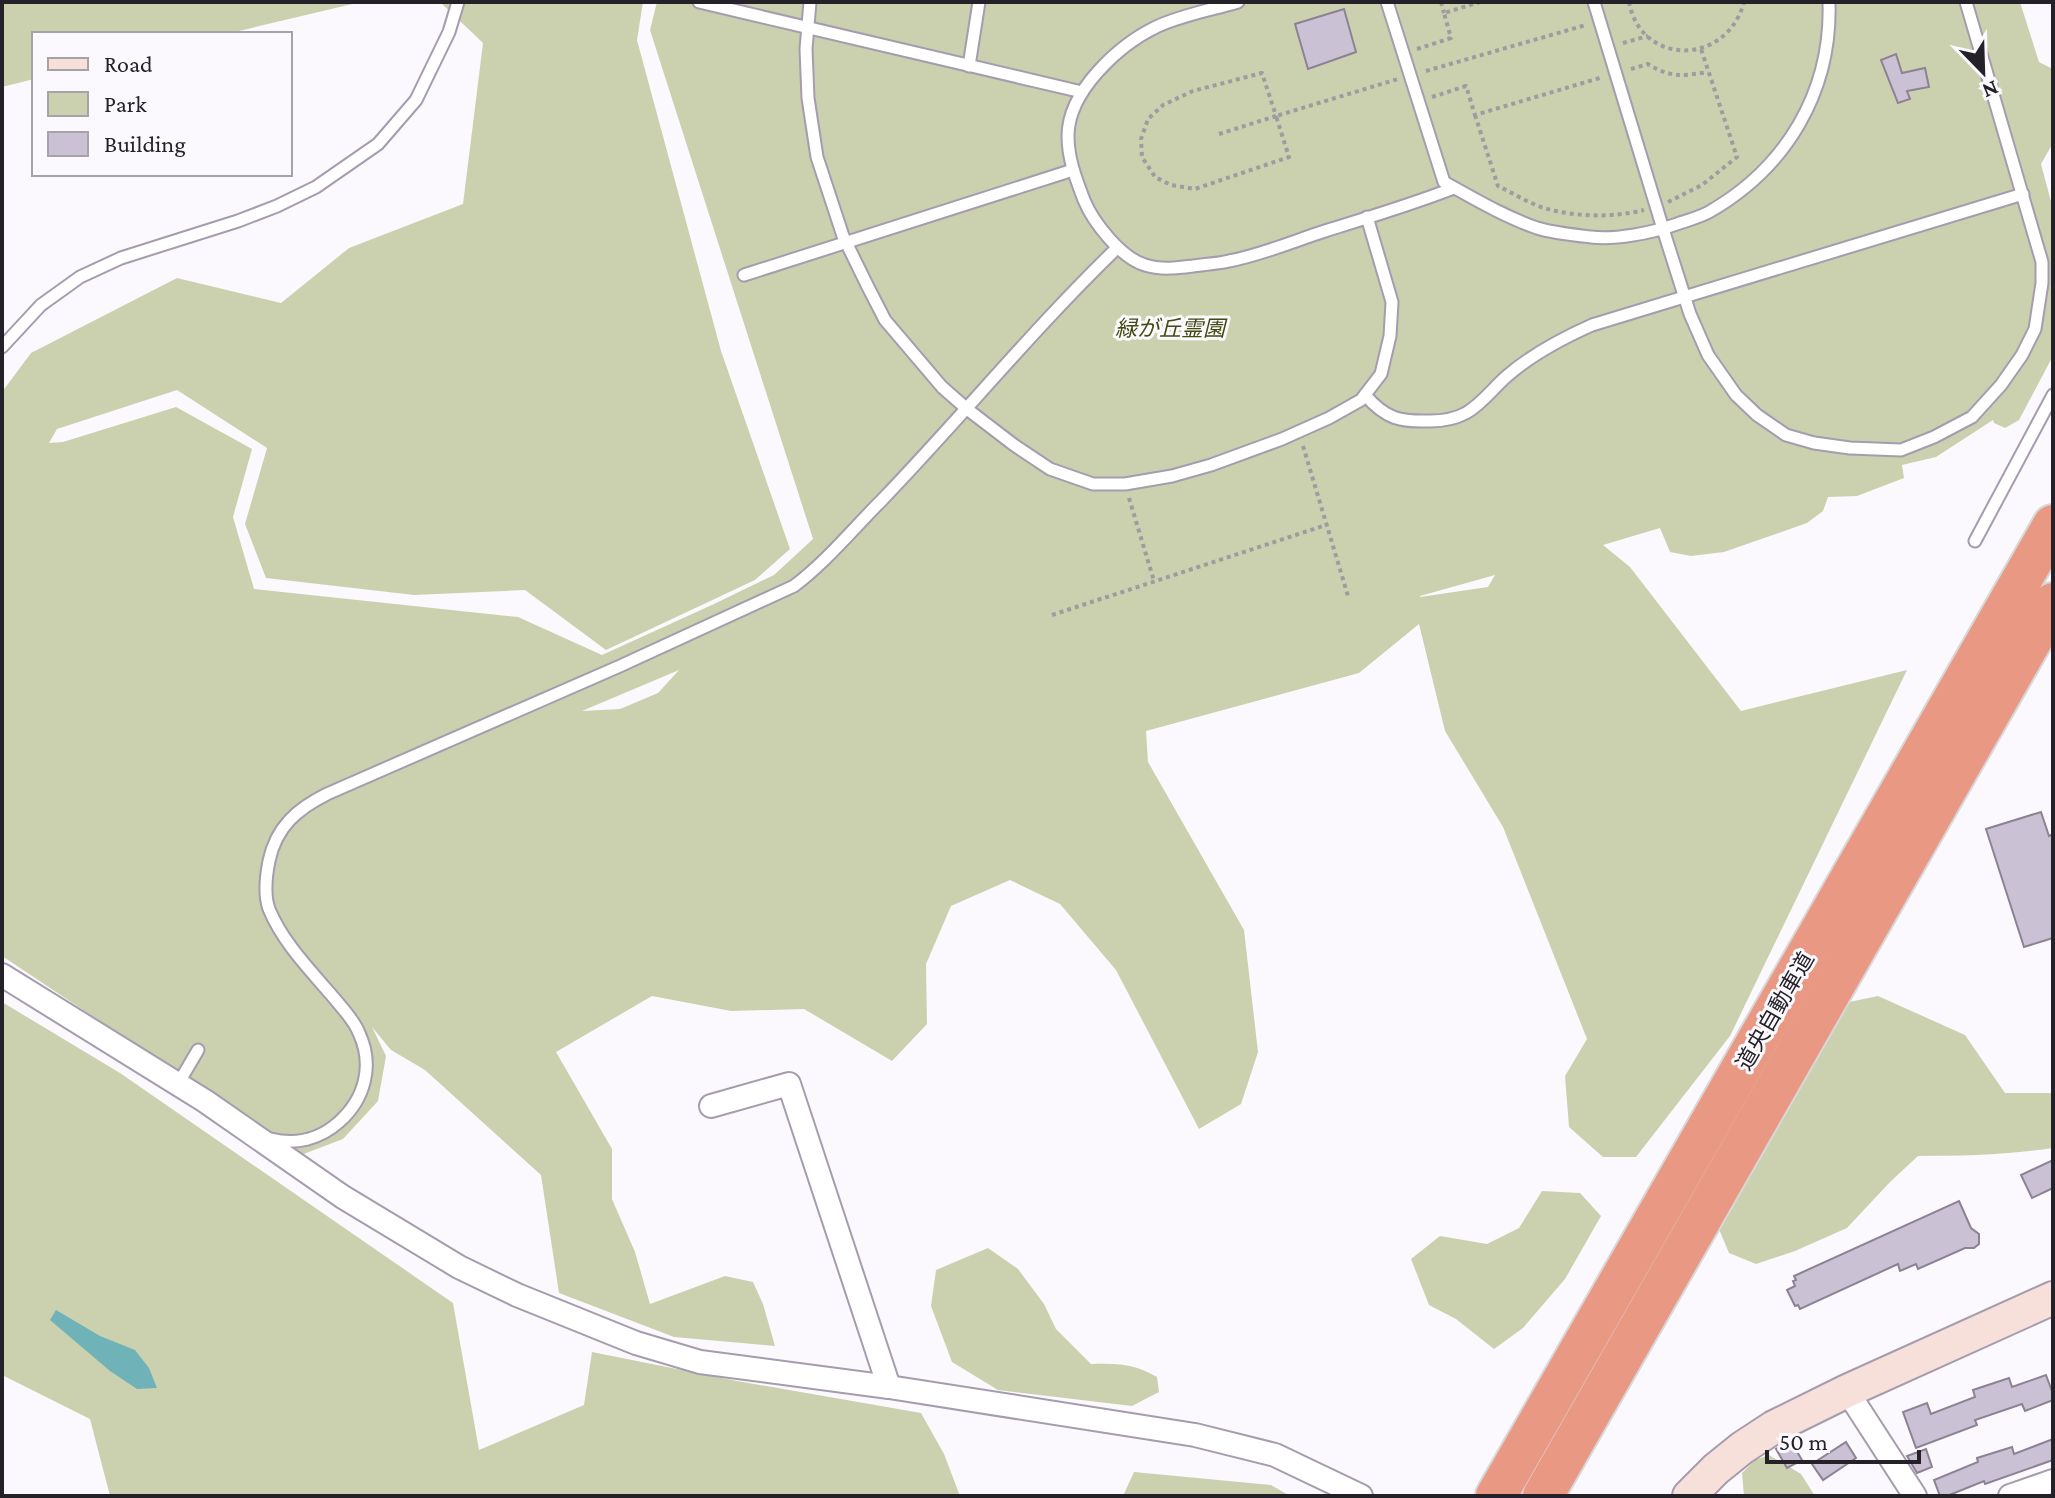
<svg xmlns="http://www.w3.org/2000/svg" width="2055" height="1498" viewBox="0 0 2055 1498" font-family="'Crimson Pro','Noto Sans JP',serif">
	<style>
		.green { fill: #cbd1ae; fill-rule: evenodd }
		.water { fill: #6fb2b7 }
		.building { fill: #cbc1d4; stroke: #8c8294; stroke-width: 2 }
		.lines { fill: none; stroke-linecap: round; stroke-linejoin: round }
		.lane-casing { stroke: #a59cae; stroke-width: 15 }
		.street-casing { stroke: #a59cae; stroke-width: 26 }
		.secondary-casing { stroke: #a59cae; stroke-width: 36 }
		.highway-casing { stroke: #d8d7d8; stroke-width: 44 }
		.path { stroke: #9e9ba1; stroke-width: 4; stroke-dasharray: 4 4; stroke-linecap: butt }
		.lane { stroke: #fff; stroke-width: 11 }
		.street { stroke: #fff; stroke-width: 22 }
		.secondary { stroke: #f8e0da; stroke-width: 32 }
		.highway { stroke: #e99883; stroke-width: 40 }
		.labels { text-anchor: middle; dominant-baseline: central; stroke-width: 6; stroke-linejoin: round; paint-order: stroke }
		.park-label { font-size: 22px; font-style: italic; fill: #444a10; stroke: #fbf9fd }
		.street-label { font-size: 22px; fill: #252128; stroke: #fbf9fd }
	</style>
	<rect width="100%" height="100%" fill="#fbf9fd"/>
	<g class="green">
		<polygon points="2,2 361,2 226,34 34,34 34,79 2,87"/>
		<path d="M440,2h203l-6,38 84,311 69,198 -35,31 -149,70 -81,-60 -111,5 -148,-17 -21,-54 22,-76 -90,-58 -120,39 -8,14 14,-1 113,-35 76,42 -19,68 21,72 264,28 84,38 112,-51 60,-29 39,-36 -163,-509 7,-28h1363l19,60 12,6 2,4v71l-12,21 12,45v147l-34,64 -14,8 -11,-5 -1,-3 -57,37 -34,8 2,13 -47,18 -29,1 -5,14 -16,12 -83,29 -33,4 -21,-4 -10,-24 -57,17 27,22 111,144 166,-41 -177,366 -94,121h-33l-34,-30 -4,-51 22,-37 -84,-212 -58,-96 -26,-107 -60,49 -213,58 2,31 96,168 14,122 -17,52 -42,25 -83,-159 -56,-66 -50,-24 -59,26 -25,58 1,60 -35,37 -88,-52 -73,2 -79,-15 -96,56 56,97v50l23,53 15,52 75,-28 28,6 10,22 12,42 -101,-9 -115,-44 -18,-118 -116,-105 -34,-20 -19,-23 14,29 -8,45 -35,38 -42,16 -299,-199v-564l29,-39 146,-75 104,25 68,-55 114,-44 20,-161zM1495,575l-7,12 -68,10v-1zM679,670l-21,23 -38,16 -38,2z"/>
		<path d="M1878,996l87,39 40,58h48v55c-45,7 -90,8 -135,8l-28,26 -43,46 -52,23 -39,13 -27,-11 -11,-26 117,-209 14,-16z"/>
		<polygon points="2,1002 120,1073 453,1303 479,1450 584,1405 592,1352 737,1381 921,1413 944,1454 960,1496 110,1496 90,1419 2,1375"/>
		<polygon points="1542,1191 1580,1193 1601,1216 1565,1279 1523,1328 1494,1349 1456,1319 1429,1305 1411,1259 1440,1236 1487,1244 1519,1228"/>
		<path d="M988,1248l30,21 26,35 12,25 35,35c24,-1 45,0 66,13l2,15 -27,14 -134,-16 -46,-28 -21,-56 5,-36z"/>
		<polygon points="1769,1455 1801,1474 1815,1496 1744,1496 1742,1473 1755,1460"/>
		<polygon points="1134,1472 1271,1485 1290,1496 1123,1496"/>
	</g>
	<polygon class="water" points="56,1310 100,1336 135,1350 149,1368 157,1388 137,1389 110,1371 50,1320"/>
	<g class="building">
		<polygon points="1344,9 1356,52 1308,69 1295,24"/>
		<polygon points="1896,54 1902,73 1925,68 1929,87 1907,91 1910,99 1898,103 1881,60"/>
		<polygon points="2041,812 2049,836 2053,834 2053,938 2024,947 1986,829"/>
		<polygon points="2053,1160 2053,1188 2032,1198 2021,1175"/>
		<polygon points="1959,1201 1971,1228 1979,1234 1979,1244 1974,1248 1965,1248 1918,1269 1916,1264 1900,1271 1898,1264 1800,1309 1798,1305 1795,1306 1787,1290 1795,1286 1793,1281 1796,1280 1794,1276"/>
		<polygon points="2046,1375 2053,1394 2053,1400 2025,1411 2022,1404 1975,1420 1977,1425 1916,1448 1903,1412 1927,1403 1931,1414 1975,1397 1973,1390 2009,1378 2012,1387"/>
		<polygon points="2053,1439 2053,1460 1985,1484 1984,1481 1947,1496 1940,1496 1934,1480 1978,1462 1977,1458 2012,1447 2014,1454"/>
		<polygon points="1791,1441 1802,1460 1787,1468 1776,1449"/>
		<polygon points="1846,1442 1856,1458 1823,1480 1812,1464"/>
		<polygon points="1926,1449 1932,1467 1917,1473 1907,1456"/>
	</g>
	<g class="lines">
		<g class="lane-casing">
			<g id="lane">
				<polyline points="699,2 1082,92"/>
				<polyline points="810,2 806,49 808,98 817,157 843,236 868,287 885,320 942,387 967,409 1014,445 1050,469 1093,484 1125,484 1172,476 1211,465 1282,439 1329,418 1361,400 1381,374 1390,336 1392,302 1367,217"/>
				<path d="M1238,2c-27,8 -57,13 -82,25 -37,18 -88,64 -88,109 0,23 8,43 16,64 9,22 37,58 61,65 16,5 32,3 48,1 12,-2 24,-2 36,-5 33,-6 67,-21 99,-31 42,-13 85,-26 126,-42"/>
				<path d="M1387,2l57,180c29,16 61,35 93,46 16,5 36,7 54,9 24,3 60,-4 83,-12 11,-4 24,-7 35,-13 77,-44 123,-120 120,-210"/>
				<polyline points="1594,2 1663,229 1690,314 1708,355 1736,395 1757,415 1786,435 1814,443 1850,448 1901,450 1934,437 1972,417 2001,385 2022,355 2035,329 2042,283 2042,262 1966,2"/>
				<polyline points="969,66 979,2"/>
				<polyline points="744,275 1073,170"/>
				<polyline points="2,347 41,305 80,277 121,258 238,221 277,206 316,187 378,144 416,100 449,32 458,2"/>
				<path d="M1365,395c21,24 35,27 65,26 12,0 25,-2 36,-8 16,-9 27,-25 41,-37 24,-21 56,-38 85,-51l431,-131"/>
				<polyline points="1975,541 2053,395"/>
				<polyline points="178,1084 198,1050"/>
				<path d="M271,1139c25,6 49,0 68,-17 26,-23 35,-57 20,-89 -5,-13 -16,-24 -25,-35 -23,-27 -51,-55 -65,-89 -5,-14 -3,-33 0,-48 7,-34 28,-52 58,-67l293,-128 174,-80c32,-24 58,-56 87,-85 80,-83 153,-173 236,-253"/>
			</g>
		</g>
		<g class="street-casing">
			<g id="street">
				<polyline points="2,975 205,1101 343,1197 459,1267 517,1295 636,1343 700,1362 889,1387 1195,1435 1275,1455 1361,1496"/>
				<polyline points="711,1106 789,1084 889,1387"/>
				<polyline points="1847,1391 1915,1496"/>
				<polyline points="2010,1496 2053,1481"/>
			</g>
		</g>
		<g class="secondary-casing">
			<polyline id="secondary" points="1689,1496 1716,1469 1742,1448 1774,1427 1847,1391 2053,1298"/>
		</g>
		<g class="highway-casing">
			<g id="highway">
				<polyline points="1496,1496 2053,525"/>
				<polyline points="1543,1496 2053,603"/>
			</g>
		</g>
		<g class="path">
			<polyline points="1441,2 1444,13"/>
			<path d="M1629,2c12,65 98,64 115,0"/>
			<polyline points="1623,43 1648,36"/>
			<polyline points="1417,49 1451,38 1444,13 1480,2"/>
			<path d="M1631,69l17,-5c22,14 35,12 60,8"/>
			<polyline points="1426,71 1586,25"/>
			<polyline points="1432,97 1466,86 1475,115 1603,77"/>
			<path d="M1475,115l23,71c15,7 30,17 46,22 31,9 69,10 100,2"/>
			<polyline points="1219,134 1276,116 1262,73 1193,91 1163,105 1148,119 1141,139 1142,157 1155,177 1171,185 1195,189 1289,157 1276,116 1398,79"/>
			<polyline points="1668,202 1702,185 1737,157 1701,49"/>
			<polyline points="1303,446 1348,596"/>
			<polyline points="1129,498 1154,581"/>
			<polyline points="1052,615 1326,525"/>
		</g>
		<use href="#lane" class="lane"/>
		<use href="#street" class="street"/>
		<use href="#secondary" class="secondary"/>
		<use href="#highway" class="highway"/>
	</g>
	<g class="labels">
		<g class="park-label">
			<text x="1170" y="328">緑が丘霊園</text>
		</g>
		<g class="street-label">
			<text transform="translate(1775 1011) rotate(-60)">道央自動車道</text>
		</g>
	</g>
	<rect width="2055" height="1498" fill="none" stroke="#252128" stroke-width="8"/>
	<rect x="32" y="32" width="260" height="144" fill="#fbf9fd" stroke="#a5a3a8" stroke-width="2"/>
	<rect x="48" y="58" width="40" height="12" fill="#f8e0da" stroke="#a5a3a8" stroke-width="2"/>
	<text x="104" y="72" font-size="24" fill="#252128">Road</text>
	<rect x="48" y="92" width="40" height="24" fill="#cbd1ae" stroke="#a5a3a8" stroke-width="2"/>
	<text x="104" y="112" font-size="24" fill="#252128">Park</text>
	<rect x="48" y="132" width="40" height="24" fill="#cbc1d4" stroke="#a5a3a8" stroke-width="2"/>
	<text x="104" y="152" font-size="24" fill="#252128">Building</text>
	<g transform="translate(1983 72) rotate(157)" stroke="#fbf9fd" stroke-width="6" paint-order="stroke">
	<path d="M0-6L14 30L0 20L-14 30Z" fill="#252128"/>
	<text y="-12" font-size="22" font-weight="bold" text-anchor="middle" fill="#252128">N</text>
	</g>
	<path d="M1767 1450v12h152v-12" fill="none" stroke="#252128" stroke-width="4"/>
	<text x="1779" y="1450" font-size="24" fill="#252128" stroke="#fbf9fd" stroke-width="6" paint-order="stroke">50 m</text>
</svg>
